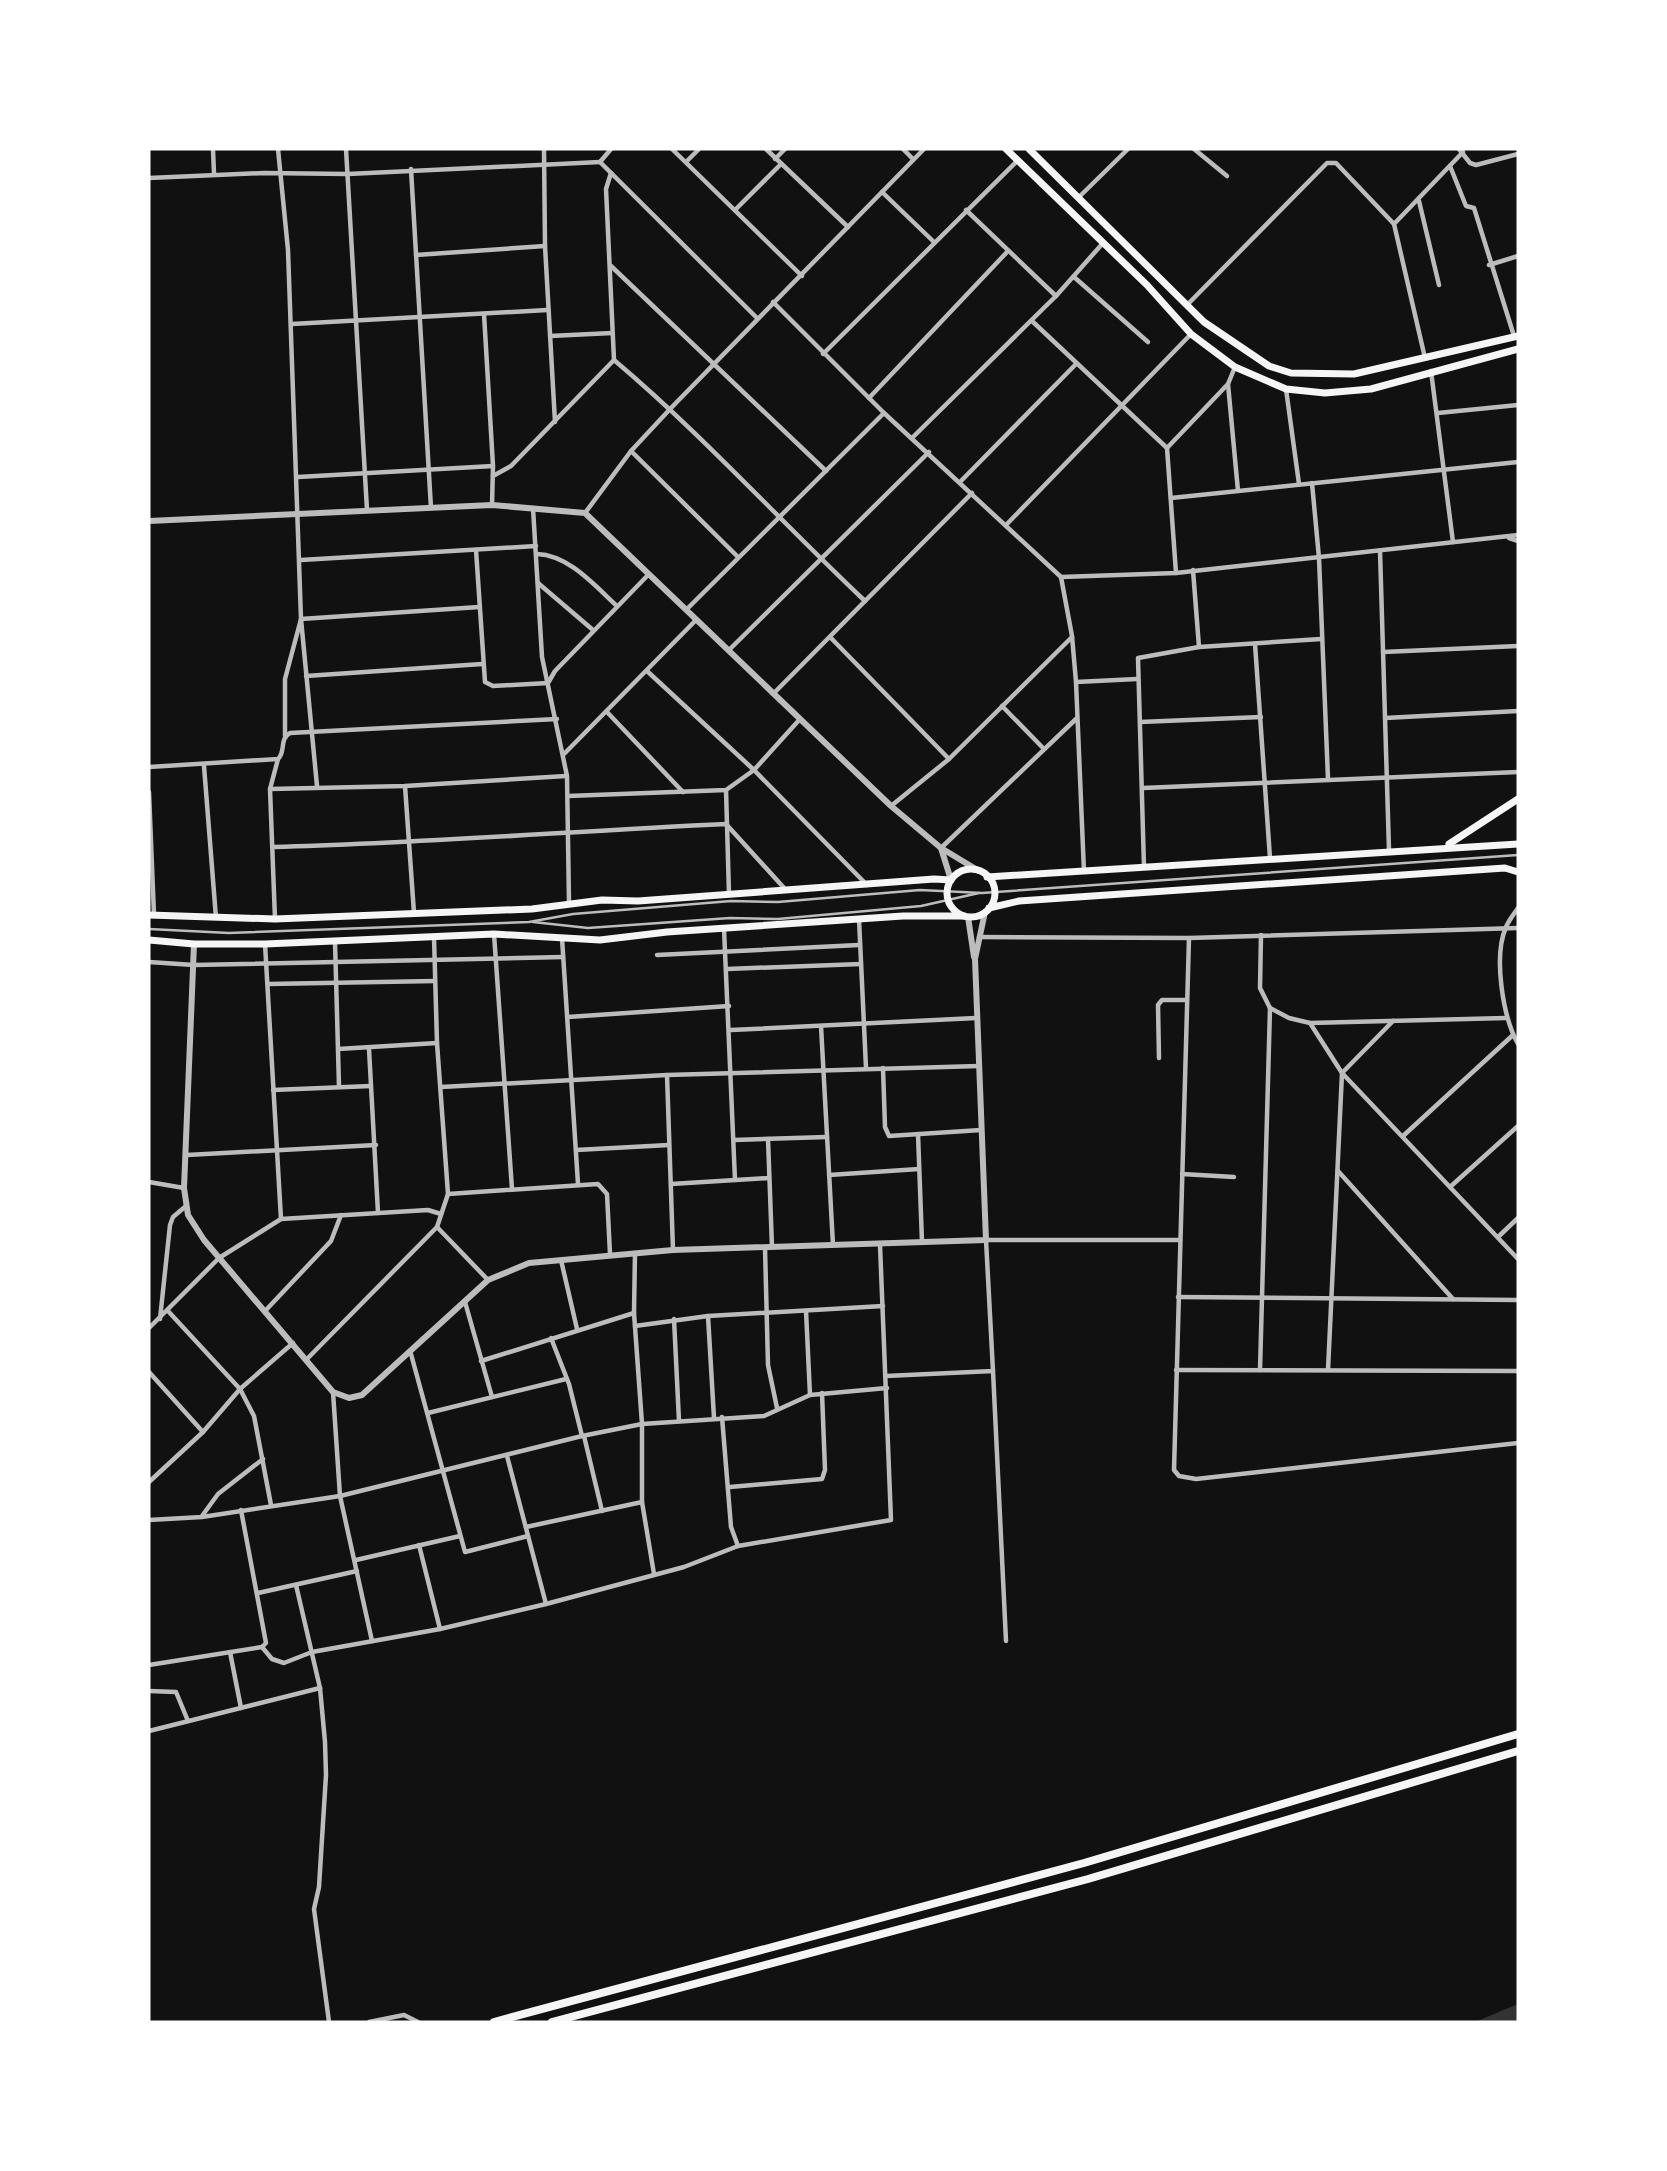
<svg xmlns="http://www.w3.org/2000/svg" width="1667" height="2171" viewBox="0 0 1667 2171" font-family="Lato,sans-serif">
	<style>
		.water { fill: #333 }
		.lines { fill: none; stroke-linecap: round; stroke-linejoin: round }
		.service { stroke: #bcbcbc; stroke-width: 2.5 }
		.minor { stroke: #bcbcbc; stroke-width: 4.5 }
		.tertiary { stroke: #bcbcbc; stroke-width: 6 }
		.secondary { stroke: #f5f5f5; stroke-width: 7 }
		.trunk { stroke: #f5f5f5; stroke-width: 8 }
	</style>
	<rect width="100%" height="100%" fill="#111"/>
	<polygon class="water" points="1518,2004 1518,2022 1475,2022"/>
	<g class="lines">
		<g class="service">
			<polyline points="533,922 588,928 730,918 778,919 921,906 979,893"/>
			<polyline points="149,929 229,933 529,922 573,914 731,901 778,902 920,890 982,893 1518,855"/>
		</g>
		<g class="minor">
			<polyline points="213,149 214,174"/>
			<polyline points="278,149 288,250 301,619 317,786"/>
			<polyline points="346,149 367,510"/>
			<polyline points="544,149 545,246 555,422"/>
			<polyline points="672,149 802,276"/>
			<polyline points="766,149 848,227"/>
			<polyline points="903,149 913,159"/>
			<polyline points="1194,149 1227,176"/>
			<polyline points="1459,149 1470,163 1476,165 1518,154"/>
			<polyline points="775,159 785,149"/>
			<polyline points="600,162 757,318"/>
			<polyline points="600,162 611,149"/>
			<polyline points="686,162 699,149"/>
			<polyline points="1450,166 1466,206 1474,208 1514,336"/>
			<polyline points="411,169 431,508"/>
			<path d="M611,173l-5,16 8,171c89,75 167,162 251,241"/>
			<polyline points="149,178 264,173 348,174 600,162"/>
			<polyline points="882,192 934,242"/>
			<polyline points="1079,197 1128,149"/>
			<polyline points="1419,201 1439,285"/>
			<polyline points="735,210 780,165"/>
			<polyline points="966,210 1056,296"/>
			<polyline points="416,255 545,246"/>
			<polyline points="1489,265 1518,256"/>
			<polyline points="611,266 826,471"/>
			<polyline points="1074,277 1148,342"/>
			<polyline points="773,302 884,413 1061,577 1072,636 1076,682 1084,872"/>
			<polyline points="1188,304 1327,163 1336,163 1394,224"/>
			<polyline points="484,314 493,466 492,505"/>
			<polyline points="1032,321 1167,448 1176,573"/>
			<polyline points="292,324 547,310"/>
			<polyline points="550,336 612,333"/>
			<polyline points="823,354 1018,160"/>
			<polyline points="1425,358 1394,224 1463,152"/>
			<polyline points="1431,371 1453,542"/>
			<polyline points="1228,384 1238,491"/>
			<polyline points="1286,389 1299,484"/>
			<polyline points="869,398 1008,251"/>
			<polyline points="1438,413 1518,405"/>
			<polyline points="912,438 1056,296 1103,243"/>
			<polyline points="1167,448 1228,384 1235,367"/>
			<polyline points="631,451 738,557"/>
			<polyline points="493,476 511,466 614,360"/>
			<polyline points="298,477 493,466"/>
			<polyline points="960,482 1076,364"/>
			<polyline points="1312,483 1319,558 1328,779"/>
			<polyline points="1171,498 1518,462"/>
			<polyline points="533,508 542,657 567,776 569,903"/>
			<polyline points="585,513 631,451 671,408 924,149"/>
			<polyline points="1006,525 1191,334"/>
			<polyline points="1509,538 1518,541"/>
			<polyline points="476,550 485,682 493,686 548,683"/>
			<polyline points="1380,551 1389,850"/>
			<path d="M537,554c32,1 58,32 80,52"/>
			<polyline points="301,560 536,546"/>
			<polyline points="1193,570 1199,647"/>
			<polyline points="1061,577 1176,573 1518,535"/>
			<polyline points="538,583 593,630"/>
			<polyline points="686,610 884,413"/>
			<polyline points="830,637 949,759"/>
			<polyline points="1255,644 1270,858"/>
			<polyline points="729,650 929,452"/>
			<polyline points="1383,652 1518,646"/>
			<polyline points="647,671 754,770 867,885"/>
			<polyline points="306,676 482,664"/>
			<polyline points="1076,682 1137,679"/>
			<polyline points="548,683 555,671 649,574"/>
			<polyline points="773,694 972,493"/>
			<polyline points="1002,706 1044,749"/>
			<polyline points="607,712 683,792"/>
			<polyline points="1385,718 1518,711"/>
			<polyline points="1140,722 1261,717"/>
			<polyline points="285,736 285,679 301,619 479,607"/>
			<polyline points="564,754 696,620"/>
			<polyline points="204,766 216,918"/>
			<path d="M149,767l129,-8c8,-7 1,-20 12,-26l267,-14"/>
			<polyline points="405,786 414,913"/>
			<polyline points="1143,788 1518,772"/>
			<polyline points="270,789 405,786 566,776"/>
			<polyline points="726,790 729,894"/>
			<polyline points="149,792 154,915"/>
			<polyline points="568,796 726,790 754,770 800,719"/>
			<polyline points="891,806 949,759 1072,637"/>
			<path d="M274,847c151,-4 301,-16 452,-23l59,65"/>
			<polyline points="941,848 1076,719"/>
			<polyline points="1144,867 1138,658 1199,647 1321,639"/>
			<path d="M1518,908c-4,6 -9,12 -12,19 -13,30 -3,90 12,117"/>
			<polyline points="275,919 270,789 278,759"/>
			<polyline points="859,919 866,1068"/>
			<polyline points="724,929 735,1180"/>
			<polyline points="494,934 512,1189"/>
			<polyline points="979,937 1189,938 1518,928"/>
			<polyline points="562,938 578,1184"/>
			<polyline points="1189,938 1174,1470 1179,1476 1196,1479 1518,1443"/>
			<polyline points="335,942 339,1086"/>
			<polyline points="265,944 281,1219"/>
			<polyline points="657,955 859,945"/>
			<polyline points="149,962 194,965 563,957"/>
			<polyline points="727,969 861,964"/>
			<polyline points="268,984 435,981"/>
			<polyline points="1270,1008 1289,1018 1310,1023 1506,1018"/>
			<polyline points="568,1017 729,1006"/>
			<polyline points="1310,1023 1342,1073 1518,1259"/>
			<polyline points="821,1026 833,1245"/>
			<polyline points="731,1030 976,1018"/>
			<polyline points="338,1049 437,1043"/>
			<polyline points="369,1049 378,1213"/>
			<polyline points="1159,1058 1158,1005 1162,1000 1187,1000"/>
			<polyline points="883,1068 885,1127 889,1136 981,1130"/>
			<polyline points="667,1075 673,1250"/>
			<polyline points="441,1087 667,1075 979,1066"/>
			<polyline points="273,1090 371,1086"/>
			<polyline points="918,1134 922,1242"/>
			<polyline points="1403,1136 1513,1035"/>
			<polyline points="768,1139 772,1247"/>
			<polyline points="734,1140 827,1137"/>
			<polyline points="576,1150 669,1145"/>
			<polyline points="187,1155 376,1145"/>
			<polyline points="1338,1171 1453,1299"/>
			<polyline points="1182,1174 1234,1177"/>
			<polyline points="829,1175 919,1169"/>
			<polyline points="149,1182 184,1188"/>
			<polyline points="671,1184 769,1178"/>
			<polyline points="1450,1187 1518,1126"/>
			<polyline points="448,1194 598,1184 607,1194 610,1254"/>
			<polyline points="437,1227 488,1280"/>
			<polyline points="1498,1237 1518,1218"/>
			<polyline points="765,1248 768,1365 777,1408"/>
			<polyline points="635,1253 634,1313 642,1424 642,1502 654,1574"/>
			<polyline points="561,1260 577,1329"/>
			<polyline points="1178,1297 1518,1300"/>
			<polyline points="465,1302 492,1397"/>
			<polyline points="266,1310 331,1241 341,1215"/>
			<polyline points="168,1311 240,1389 254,1416 271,1505"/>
			<polyline points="806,1311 810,1395"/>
			<polyline points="708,1316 714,1418"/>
			<polyline points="160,1319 170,1225 173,1217 186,1206"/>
			<polyline points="674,1319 679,1421"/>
			<polyline points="635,1326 708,1316 883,1306"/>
			<polyline points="149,1328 219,1258 281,1219 428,1210 441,1214"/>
			<polyline points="551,1338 569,1384 582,1436"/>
			<polyline points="411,1354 465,1552 528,1536"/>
			<polyline points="307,1359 437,1227 448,1194 437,1043 434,937"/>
			<polyline points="481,1361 634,1313"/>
			<polyline points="1176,1370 1518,1371"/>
			<polyline points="1260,1370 1270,1008 1260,988 1261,935"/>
			<polyline points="1328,1370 1342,1073 1393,1021"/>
			<polyline points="993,1371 1006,1641"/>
			<polyline points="149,1372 203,1432"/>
			<polyline points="886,1376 993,1371 986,1240 1180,1240"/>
			<polyline points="333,1392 340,1496 372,1641"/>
			<polyline points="428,1413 566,1379"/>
			<polyline points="722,1417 731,1527 738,1546"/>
			<polyline points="584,1436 602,1511"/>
			<polyline points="507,1456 546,1604"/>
			<polyline points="149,1482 203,1432 240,1389 293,1343"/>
			<polyline points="730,1487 822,1479 825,1470 822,1393"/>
			<polyline points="202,1516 218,1494 263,1459"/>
			<polyline points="149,1520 202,1517 340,1496 582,1436 642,1424 764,1416 810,1395 887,1388"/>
			<polyline points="526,1527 642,1502"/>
			<polyline points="419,1545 440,1629"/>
			<polyline points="356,1560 460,1536"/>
			<polyline points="296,1585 320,1688 325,1742 326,1775 319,1887 314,1909 329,2022"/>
			<polyline points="258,1593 357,1571"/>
			<polyline points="262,1647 272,1659 284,1663 312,1652 440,1629 546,1604 684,1567 738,1546 891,1520 880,1245"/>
			<polyline points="230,1652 241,1708"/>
			<polyline points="149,1665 262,1647 266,1643 241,1510"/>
			<polyline points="149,1691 176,1692 188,1721"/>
			<polyline points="149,1731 320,1688"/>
			<polyline points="369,2022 404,2015 418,2022"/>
		</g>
		<g class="tertiary">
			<polyline points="149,521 492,505 585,513 891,806 941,848 979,871"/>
			<polyline points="941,848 951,880"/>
			<polyline points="968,917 974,957"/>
			<polyline points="194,944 184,1188 188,1215 204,1240 333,1392 349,1398 362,1395 488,1280 529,1263 673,1250 986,1240 975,959 985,912"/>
		</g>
		<g class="secondary">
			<polyline points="1006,149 1147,285 1191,334 1235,367 1286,389 1325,393 1371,389 1518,349"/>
			<polyline points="1029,149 1204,322 1269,366 1291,373 1354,374 1518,336"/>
			<polyline points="1449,844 1518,799"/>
			<circle cx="971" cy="893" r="24"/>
			<polyline points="987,877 1518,844"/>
			<polyline points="989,908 1019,901 1505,868 1518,872"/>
			<polyline points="149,915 275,919 532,909 602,900 638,901 934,879 951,880"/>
			<polyline points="149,940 194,944 265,944 494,934 600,940 667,932 903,916 964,916"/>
		</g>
		<g class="trunk">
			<polyline points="494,2022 1084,1863 1518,1734"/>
			<polyline points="552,2022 1088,1879 1518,1751"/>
		</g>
	</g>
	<rect width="1667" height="2171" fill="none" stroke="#ffffff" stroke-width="301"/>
</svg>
